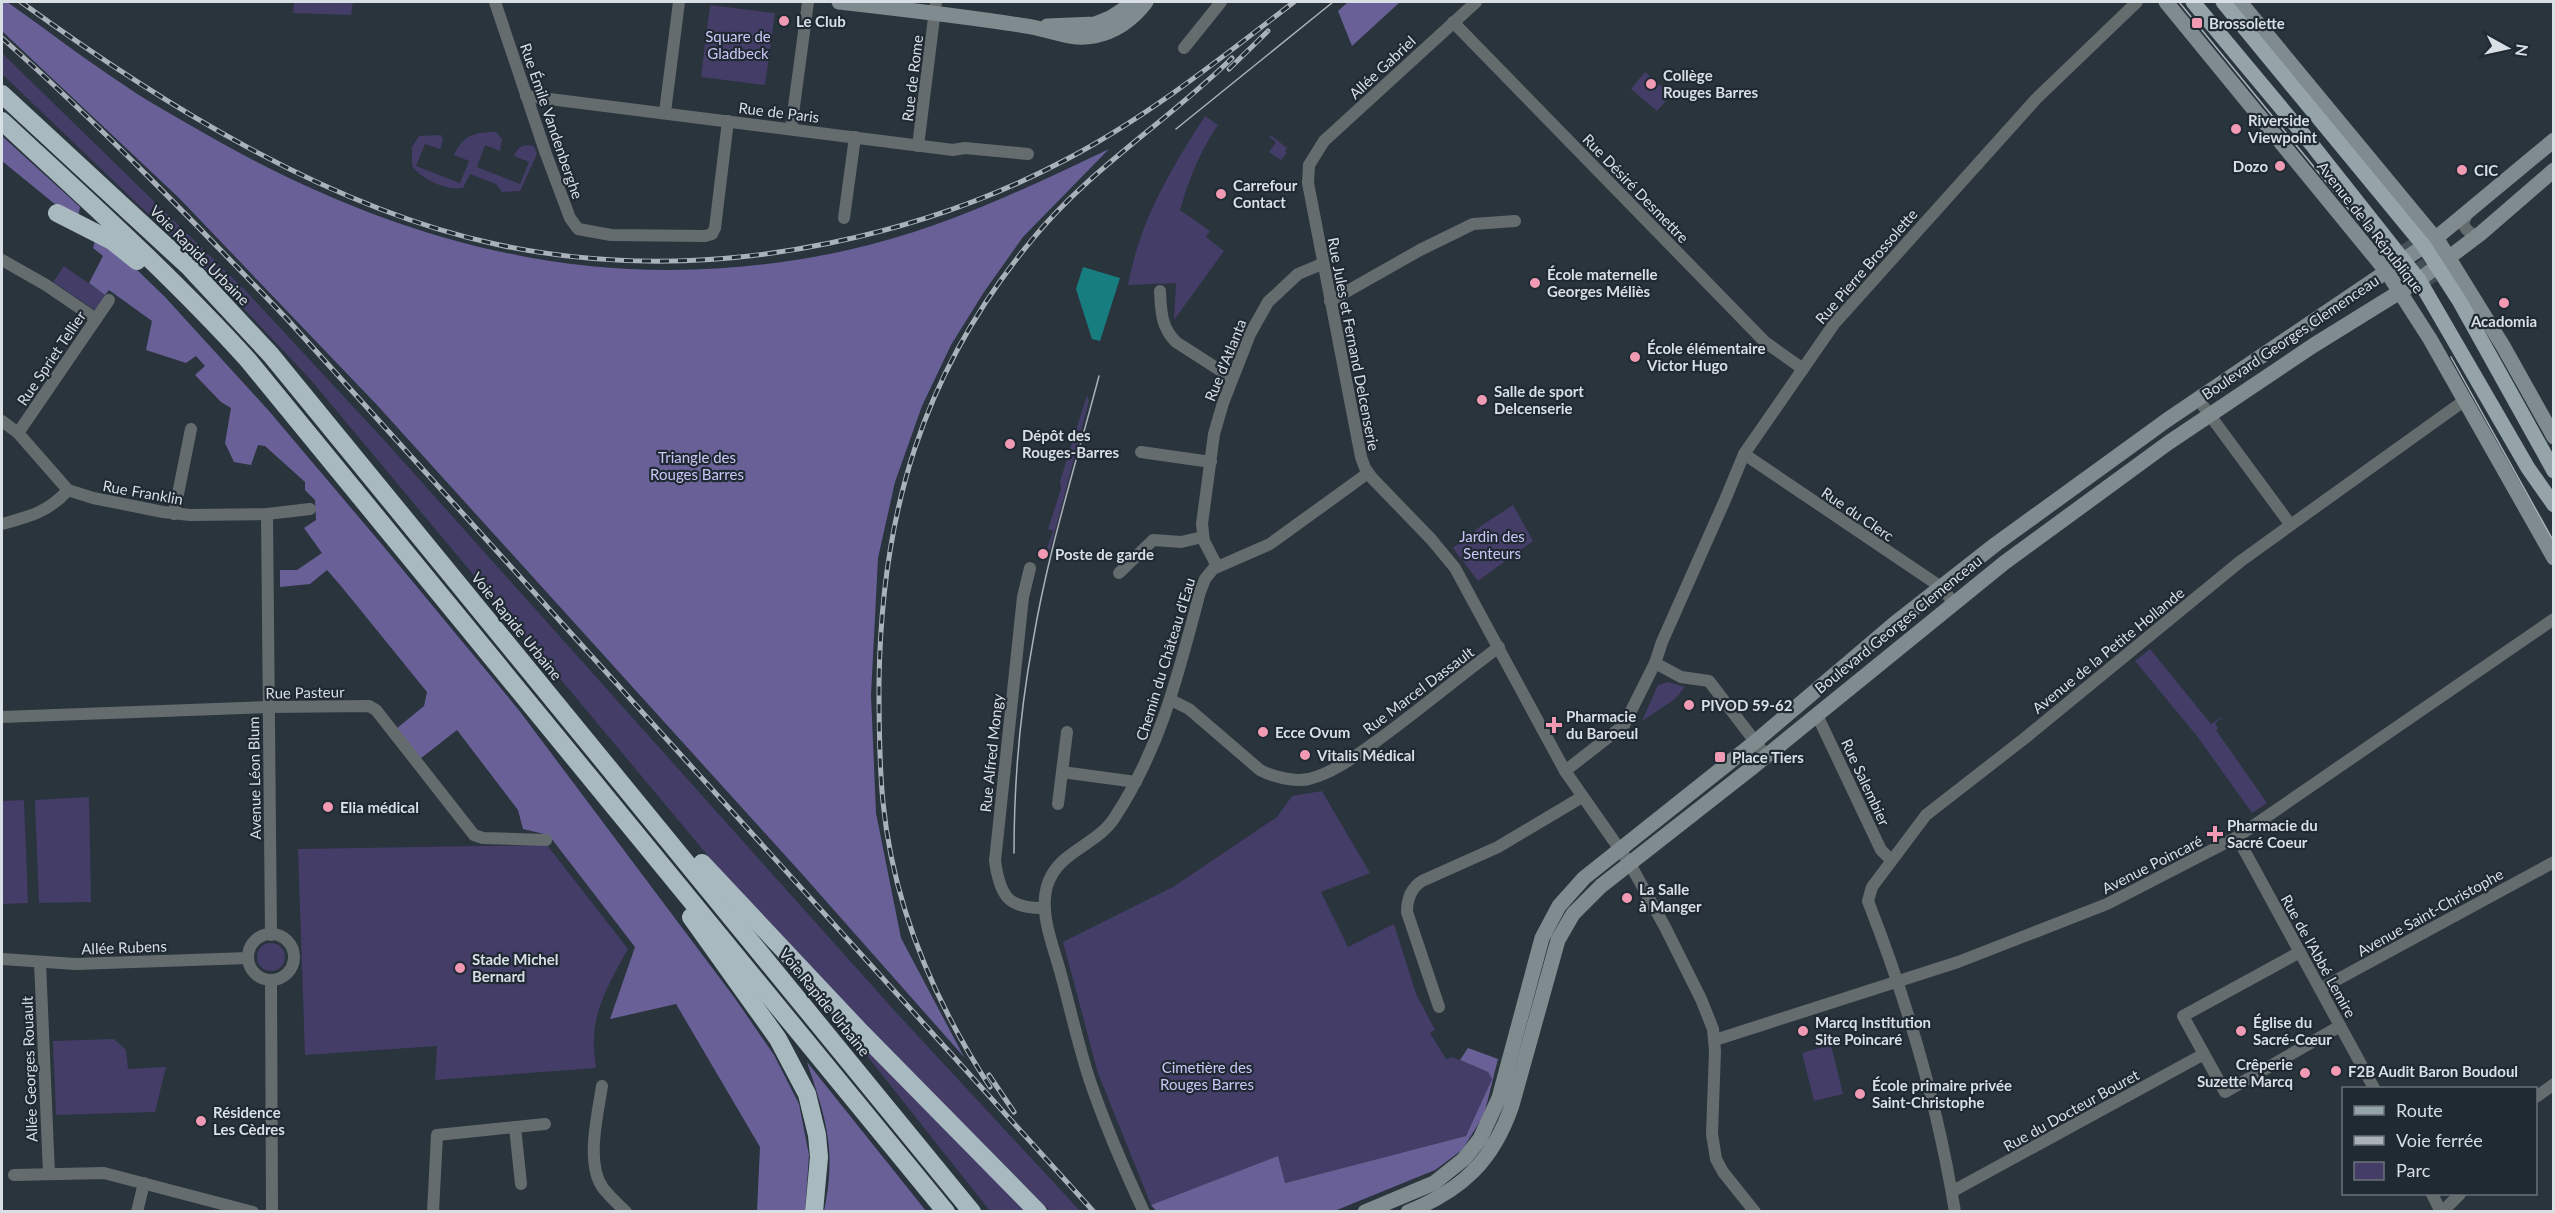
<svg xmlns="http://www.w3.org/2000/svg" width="2555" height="1213" viewBox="0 0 2555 1213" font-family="Lato,sans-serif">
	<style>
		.green { fill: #443d67 }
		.forest { fill: #696097 }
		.water { fill: #177d7f }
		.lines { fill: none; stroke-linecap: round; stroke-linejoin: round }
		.primary-tunnel { stroke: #434e56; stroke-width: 15; stroke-dasharray: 15 8; stroke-linecap: butt }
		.street { stroke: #646c6e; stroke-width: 12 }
		.secondary { stroke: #808b8f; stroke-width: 15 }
		.primary { stroke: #95a4a9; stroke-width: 15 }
		.highway { stroke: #a8bac0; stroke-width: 18 }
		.tram { stroke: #aab2b9; stroke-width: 1.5 }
		.rail-casing { stroke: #aab2b9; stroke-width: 5 }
		.rail { stroke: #202a33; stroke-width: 3; stroke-dasharray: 9; stroke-linecap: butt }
		.poi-dot { fill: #f19ab3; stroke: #202a33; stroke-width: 2 }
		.labels { text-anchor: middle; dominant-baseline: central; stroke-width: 4.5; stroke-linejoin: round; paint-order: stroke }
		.poi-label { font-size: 15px; font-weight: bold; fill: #d8dfe5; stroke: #202a33; text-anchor: start }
		.park-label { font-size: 15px; fill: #ccc6f8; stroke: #202a33 }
		.street-label { font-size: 15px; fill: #d8dfe5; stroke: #202a33 }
	</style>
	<rect width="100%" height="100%" fill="#29343d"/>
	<g class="green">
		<polygon points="294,2 353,2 351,15 293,13"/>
		<polygon points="710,5 775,13 765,85 701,77"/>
		<polygon points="2,53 244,289 385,441 893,1009 1080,1211 1050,1211 821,981 734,887 310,379 212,275 2,74"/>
		<polygon points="1645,72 1671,95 1657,111 1631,89"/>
		<path d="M1205,116l13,9c-18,26 -29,54 -38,85l30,21 -4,6 18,14 -50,69 2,-37 -48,2c12,-65 42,-114 77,-169z"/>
		<path d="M496,132l6,7 -2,12 -15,-6 -8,22 43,17 9,-22 -15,-6c4,-10 9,-12 20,-10l3,8 -17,37 -18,1 -6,-8 -26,-10 -7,14c-17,3 -41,-9 -51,-22v-19l7,-11 22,-1 2,5 -3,9 -15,-5 -9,22 44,17 9,-22 -15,-6c9,-20 21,-23 42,-23z"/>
		<polygon points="1272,136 1287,148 1285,151 1287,153 1281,160 1269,152 1276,142 1269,137"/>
		<polygon points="64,266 105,295 95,310 53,282"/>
		<polygon points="1087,395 1089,401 1050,550 1047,549 1053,531 1048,529 1061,489 1060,481"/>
		<polygon points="1513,505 1533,541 1478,581 1453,548 1478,528"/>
		<polygon points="2150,649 2211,724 2221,717 2225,722 2221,718 2215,723 2218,728 2216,730 2267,803 2252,813 2197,736 2135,661"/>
		<polygon points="1668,682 1685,687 1675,699 1642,721 1658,685"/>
		<polygon points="1322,791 1370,873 1321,892 1348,947 1394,924 1416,994 1435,1030 1430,1033 1446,1059 1452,1057 1488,1072 1492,1079 1466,1136 1284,1183 1278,1156 1151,1205 1098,1073 1063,942 1173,887 1277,817 1292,796"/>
		<polygon points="89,797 91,902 39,903 35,800"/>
		<polygon points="24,800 28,903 2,904 2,801"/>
		<path d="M547,845l81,104c-15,27 -32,55 -34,87 -1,10 1,22 2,32l-161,12 2,-34 -132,9 -7,-206z"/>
		<circle cx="271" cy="957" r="14"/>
		<polygon points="822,999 1028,1211 990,1211"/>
		<polygon points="114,1039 126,1050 128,1069 166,1067 155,1112 56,1115 53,1041"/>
		<polygon points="1831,1045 1843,1094 1814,1101 1802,1053"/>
	</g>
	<g class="forest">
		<path d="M2,2h5c39,27 77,57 117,83 21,15 44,27 66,40 207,122 419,178 658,125 91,-20 177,-61 261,-101l-86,88 -39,55 -33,53 -29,61 -27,76 -17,76 -7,137 5,118 25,125 63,119 -162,-183 -425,-469 -198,-207 -177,-167z"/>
		<polygon points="1348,2 1400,2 1352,46 1338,11"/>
		<polygon points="2,136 80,207 78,217 56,205 2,161"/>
		<polygon points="96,237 132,265 165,297 269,411 384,547 518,709 734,997 774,1055 799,1104 809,1155 805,1211 757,1211 760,1147 676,1004 610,1019 635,947 551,838 544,834 523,829 518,810 457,730 420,759 396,729 424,706 427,692 341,586 327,570 310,584 280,587 280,570 297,570 322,553 304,528 316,520 315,500 305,490 305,482 265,446 258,445 251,465 234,462 225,443 231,408 221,402 195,375 205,366 196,356 186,363 146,350 152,321 109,290 105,295 89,283 103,256 93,248"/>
		<polygon points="1468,1048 1498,1059 1484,1115 1462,1150 1435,1170 1332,1212 1157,1212 1151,1205 1278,1156 1285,1183 1466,1136 1492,1079 1488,1072 1460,1060"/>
		<path d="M807,1062l119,149h-102c13,-60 2,-92 -17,-149z"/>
	</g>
	<polygon class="water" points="1083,267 1120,278 1100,341 1092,339 1076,289"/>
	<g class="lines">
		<polyline class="primary-tunnel" points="2403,244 2431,285"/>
		<g class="street">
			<polyline points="495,2 546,154 570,218 578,229 611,235 705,236 712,234 715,228 728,121"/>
			<polyline points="1476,2 1324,141 1309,165 1308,183 1361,457 1365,468 1372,478 1431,539 1455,568 1565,771 1630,864 1665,927 1701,999 1713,1029 1715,1051 1712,1134 1716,1159 1723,1172 1755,1212"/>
			<polyline points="1453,22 1765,342 1803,369"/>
			<polyline points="1184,48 1221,2"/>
			<polyline points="526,96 953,150 965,148 1028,154"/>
			<polyline points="665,112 679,2"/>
			<polyline points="791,129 808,2"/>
			<polyline points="918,146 936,2"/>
			<path d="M2467,214l-4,9c3,8 8,12 17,11"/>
			<polyline points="844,218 855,137"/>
			<polyline points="2,260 46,285 96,319"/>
			<path d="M1160,291c1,20 1,36 16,51l56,36"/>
			<polyline points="1330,301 1420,250 1473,224 1515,221"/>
			<polyline points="2198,399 2290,524"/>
			<polyline points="2,421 18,433 68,490 93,498 163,512 190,515 267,514 310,509"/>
			<polyline points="18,433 109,300"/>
			<polyline points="1141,452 1211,462"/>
			<polyline points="1744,454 1941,587 1953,602"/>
			<polyline points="174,514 191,429"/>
			<polyline points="267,514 271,935"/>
			<path d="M2,524c26,-7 47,-12 66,-34"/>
			<polyline points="1217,566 1204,541 1202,524 1214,434 1223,403 1250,334 1268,302 1298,274 1322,264"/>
			<path d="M1030,568l-7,29 -28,264c5,36 14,48 50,47"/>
			<polyline points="1119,573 1153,540 1181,542 1203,537"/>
			<polyline points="1655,663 1681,677 1709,681 1766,756"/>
			<path d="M1171,700l18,9 71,61c13,7 34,12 49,9 24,-6 45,-22 65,-36 43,-31 83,-65 125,-96"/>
			<polyline points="1817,715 1881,850 1891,860"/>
			<polyline points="2,717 268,707 369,706 376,710 474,835 483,838 546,840"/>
			<polyline points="1565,771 1624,725 1655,663 1662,642 1725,500 1744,454 1834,324 2036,99 2137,2"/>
			<polyline points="1062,772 1136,782"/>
			<polyline points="1058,804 1067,732"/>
			<polyline points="2237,837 2374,1088"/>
			<circle cx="271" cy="957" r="23"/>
			<polyline points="2300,952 2183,1016 2225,1092 2340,1026"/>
			<polyline points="2,959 76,964 248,958"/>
			<polyline points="40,962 49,1174"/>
			<polyline points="271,980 272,1212"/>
			<polyline points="2320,989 2554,862"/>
			<path d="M1439,1007l-32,-95c0,-13 4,-24 15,-31l76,-34 84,-50"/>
			<polyline points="1715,1040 1958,962 2107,904 2237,837 2554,619"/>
			<path d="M602,1086c-4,28 -17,77 1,102 6,8 15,16 23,24"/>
			<polyline points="2536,1097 2554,1084"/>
			<polyline points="515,1127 521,1184"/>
			<polyline points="14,1175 104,1173 253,1212"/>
			<polyline points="1953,1191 2204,1054"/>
			<polyline points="2432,1194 2441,1212"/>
			<polyline points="137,1212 144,1183"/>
			<polyline points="433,1212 437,1135 545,1124"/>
			<path d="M1144,1212c-20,-43 -39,-87 -54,-131 -12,-36 -20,-74 -30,-110 -7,-26 -21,-58 -13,-85 11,-36 49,-39 68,-69 47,-72 63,-143 85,-225l5,-13 8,-10 57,-25 98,-71"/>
			<path d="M1955,1212c-17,-106 -48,-211 -87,-311l4,-14 54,-72 99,-77 217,-178 223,-160"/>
			<polyline points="2442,1212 2460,1194"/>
		</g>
		<g class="secondary">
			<path d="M839,2c62,7 125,14 187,24 23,3 44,15 68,10 22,-4 39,-17 52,-34"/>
			<polyline points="2166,2 2387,272 2430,339 2554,558"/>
			<polyline points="2240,2 2440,244 2503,346 2554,437"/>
			<polyline points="1047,26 1095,24 1110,18 1135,2"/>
			<polyline points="1365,1212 1434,1183 1464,1159 1480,1139 1499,1098 1542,938 1559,906 1584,878 1755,742 1894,624 1996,544 2167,420 2436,238 2554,140"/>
			<path d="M1408,1212c54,-22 85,-51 104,-107l46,-165 15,-26 28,-28 153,-120 250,-203 164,-120 146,-98 105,-65 61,-46 74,-64"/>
		</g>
		<g class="primary">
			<polyline points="2193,2 2313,146 2419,280 2528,468 2554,505"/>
			<polyline points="2223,2 2424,246 2460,302 2554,471"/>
		</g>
		<g class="highway">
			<polyline points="2,94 190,268 271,355 972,1212"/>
			<path d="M2,121c84,78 169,154 246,239l698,852"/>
			<polyline points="57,213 112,241 137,261"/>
			<polyline points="702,863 858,1029 1038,1212"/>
			<polyline points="691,917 778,1039 807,1094 817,1135 819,1157 814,1212"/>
		</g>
		<g class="tram">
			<polyline points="2179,2 2350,211"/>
			<polyline points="1176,129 1333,2"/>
			<polyline points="2451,357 2554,542"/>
			<path d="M1014,853c0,-71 6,-142 19,-212 15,-90 43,-177 66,-265"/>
		</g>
		<g class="rail-casing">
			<g id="rail">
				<path d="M21,2c138,100 305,205 474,242 111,24 224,22 335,-1 83,-17 164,-45 239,-85 81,-43 152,-100 225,-156"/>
				<path d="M2,38c100,89 193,185 285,281l807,893"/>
				<polyline points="1229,69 1268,31"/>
				<polyline points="989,1075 1014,1112"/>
				<path d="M990,1087c-56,-86 -97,-182 -107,-285 -4,-39 -4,-79 -4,-118 2,-170 43,-311 152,-443 57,-71 136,-119 201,-183"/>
			</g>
		</g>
		<use href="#rail" class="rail"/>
	</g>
	<g class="poi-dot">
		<circle cx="784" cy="21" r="6"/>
		<rect x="2191" y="17" width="12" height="12" rx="3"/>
		<circle cx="1651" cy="84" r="6"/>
		<circle cx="2236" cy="129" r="6"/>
		<circle cx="2280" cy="166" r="6"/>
		<circle cx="2462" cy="170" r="6"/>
		<circle cx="1221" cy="194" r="6"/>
		<circle cx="1535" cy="283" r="6"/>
		<circle cx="2504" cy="303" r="6"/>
		<circle cx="1635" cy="357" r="6"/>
		<circle cx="1482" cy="400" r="6"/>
		<circle cx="1010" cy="444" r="6"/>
		<circle cx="1043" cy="554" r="6"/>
		<circle cx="1689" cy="705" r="6"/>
		<path d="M1551 716h6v6h6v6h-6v6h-6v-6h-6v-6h6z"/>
		<circle cx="1263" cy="732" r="6"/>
		<circle cx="1305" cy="755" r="6"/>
		<rect x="1714" y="751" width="12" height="12" rx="3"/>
		<circle cx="328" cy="807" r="6"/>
		<path d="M2212 825h6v6h6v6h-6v6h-6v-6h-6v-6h6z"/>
		<circle cx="1627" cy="898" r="6"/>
		<circle cx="460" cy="968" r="6"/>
		<circle cx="1803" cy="1031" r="6"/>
		<circle cx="2241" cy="1031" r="6"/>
		<circle cx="2336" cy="1071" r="6"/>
		<circle cx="2305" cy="1073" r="6"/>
		<circle cx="1860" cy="1094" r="6"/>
		<circle cx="201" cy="1121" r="6"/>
	</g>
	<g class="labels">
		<g class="poi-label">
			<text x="796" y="21">Le Club</text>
			<text x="2209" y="23">Brossolette</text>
			<text x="1663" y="75">Collège<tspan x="1663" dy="17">Rouges Barres</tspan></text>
			<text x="2248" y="120">Riverside<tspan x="2248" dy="17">Viewpoint</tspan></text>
			<text x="2268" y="166" text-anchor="end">Dozo</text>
			<text x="2474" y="170">CIC</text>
			<text x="1233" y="185">Carrefour<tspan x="1233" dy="17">Contact</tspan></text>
			<text x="1547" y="274">École maternelle<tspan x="1547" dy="17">Georges Méliès</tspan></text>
			<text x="2504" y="321" text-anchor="middle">Acadomia</text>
			<text x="1647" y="348">École élémentaire<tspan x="1647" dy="17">Victor Hugo</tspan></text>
			<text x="1494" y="391">Salle de sport<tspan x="1494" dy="17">Delcenserie</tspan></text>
			<text x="1022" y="435">Dépôt des<tspan x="1022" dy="17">Rouges-Barres</tspan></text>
			<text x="1055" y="554">Poste de garde</text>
			<text x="1701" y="705">PIVOD 59-62</text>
			<text x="1566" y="716">Pharmacie<tspan x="1566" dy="17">du Baroeul</tspan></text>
			<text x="1275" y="732">Ecce Ovum</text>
			<text x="1317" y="755">Vitalis Médical</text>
			<text x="1732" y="757">Place Tiers</text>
			<text x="340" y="807">Elia médical</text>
			<text x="2227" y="825">Pharmacie du<tspan x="2227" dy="17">Sacré Coeur</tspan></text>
			<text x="1639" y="889">La Salle<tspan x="1639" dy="17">à Manger</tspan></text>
			<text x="472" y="959">Stade Michel<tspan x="472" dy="17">Bernard</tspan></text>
			<text x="1815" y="1022">Marcq Institution<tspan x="1815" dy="17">Site Poincaré</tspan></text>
			<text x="2253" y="1022">Église du<tspan x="2253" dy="17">Sacré-Cœur</tspan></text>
			<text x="2293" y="1064" text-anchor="end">Crêperie<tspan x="2293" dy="17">Suzette Marcq</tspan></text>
			<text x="2348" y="1071">F2B Audit Baron Boudoul</text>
			<text x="1872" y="1085">École primaire privée<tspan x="1872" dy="17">Saint-Christophe</tspan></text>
			<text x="213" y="1112">Résidence<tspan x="213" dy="17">Les Cèdres</tspan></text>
		</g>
		<g class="park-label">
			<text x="738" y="36">Square de<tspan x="738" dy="17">Gladbeck</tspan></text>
			<text x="697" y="457">Triangle des<tspan x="697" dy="17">Rouges Barres</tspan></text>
			<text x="1492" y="536">Jardin des<tspan x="1492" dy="17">Senteurs</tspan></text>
			<text x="1207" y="1067">Cimetière des<tspan x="1207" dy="17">Rouges Barres</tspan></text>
		</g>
		<g class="street-label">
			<text transform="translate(1382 67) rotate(-43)">Allée Gabriel</text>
			<text transform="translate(912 78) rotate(-83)">Rue de Rome</text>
			<text transform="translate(779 112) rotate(7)">Rue de Paris</text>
			<text transform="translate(552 121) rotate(71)">Rue Émile Vandenberghe</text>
			<text transform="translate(1636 188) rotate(46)">Rue Désiré Desmettre</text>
			<text transform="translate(2371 227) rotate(52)">Avenue de la République</text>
			<text transform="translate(200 255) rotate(45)">Voie Rapide Urbaine</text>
			<text transform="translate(1866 266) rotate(-49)">Rue Pierre Brossolette</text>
			<text transform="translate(2290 337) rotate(-34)">Boulevard Georges Clemenceau</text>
			<text transform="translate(1354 344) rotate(79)">Rue Jules et Fernand Delcenserie</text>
			<text transform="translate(51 358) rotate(-56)">Rue Spriet Tellier</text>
			<text transform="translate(1225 360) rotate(-68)">Rue d'Atlanta</text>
			<text transform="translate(143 492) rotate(10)">Rue Franklin</text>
			<text transform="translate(1858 514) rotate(34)">Rue du Clerc</text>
			<text transform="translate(1898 624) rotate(-39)">Boulevard Georges Clemenceau</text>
			<text transform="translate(517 626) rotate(51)">Voie Rapide Urbaine</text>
			<text transform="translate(2108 650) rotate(-39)">Avenue de la Petite Hollande</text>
			<text transform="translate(1165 659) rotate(-73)">Chemin du Château d'Eau</text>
			<text transform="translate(1418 690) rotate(-37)">Rue Marcel Dassault</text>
			<text transform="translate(305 692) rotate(-1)">Rue Pasteur</text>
			<text transform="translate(991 753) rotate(-84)">Rue Alfred Mongy</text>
			<text transform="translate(254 778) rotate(-91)">Avenue Léon Blum</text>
			<text transform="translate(1866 782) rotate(65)">Rue Salembier</text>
			<text transform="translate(2152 864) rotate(-27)">Avenue Poincaré</text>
			<text transform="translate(2430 912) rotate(-29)">Avenue Saint-Christophe</text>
			<text transform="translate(124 947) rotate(-2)">Allée Rubens</text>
			<text transform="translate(2319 956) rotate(61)">Rue de l'Abbé Lemire</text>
			<text transform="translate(825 1002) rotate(51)">Voie Rapide Urbaine</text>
			<text transform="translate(29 1069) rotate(-92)">Allée Georges Rouault</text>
			<text transform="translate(2071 1110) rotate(-29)">Rue du Docteur Bouret</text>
		</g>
	</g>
	<rect width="2555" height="1213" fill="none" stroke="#d8dfe5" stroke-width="6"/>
	<rect x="2342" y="1087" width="195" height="108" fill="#202a33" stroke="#6a727a" stroke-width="1.5"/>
	<rect x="2354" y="1106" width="30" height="9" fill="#95a4a9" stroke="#6a727a" stroke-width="1.5"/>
	<text x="2396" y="1117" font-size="18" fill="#d8dfe5">Route</text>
	<rect x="2354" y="1136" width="30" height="9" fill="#aab2b9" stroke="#6a727a" stroke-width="1.5"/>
	<text x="2396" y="1147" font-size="18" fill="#d8dfe5">Voie ferrée</text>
	<rect x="2354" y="1162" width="30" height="18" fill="#443d67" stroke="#6a727a" stroke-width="1.5"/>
	<text x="2396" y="1177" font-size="18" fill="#d8dfe5">Parc</text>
	<g transform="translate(2507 48) rotate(98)" stroke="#202a33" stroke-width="4.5" paint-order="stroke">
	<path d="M0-4.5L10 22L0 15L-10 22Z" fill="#d8dfe5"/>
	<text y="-9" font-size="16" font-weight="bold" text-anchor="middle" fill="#d8dfe5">N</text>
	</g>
</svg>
